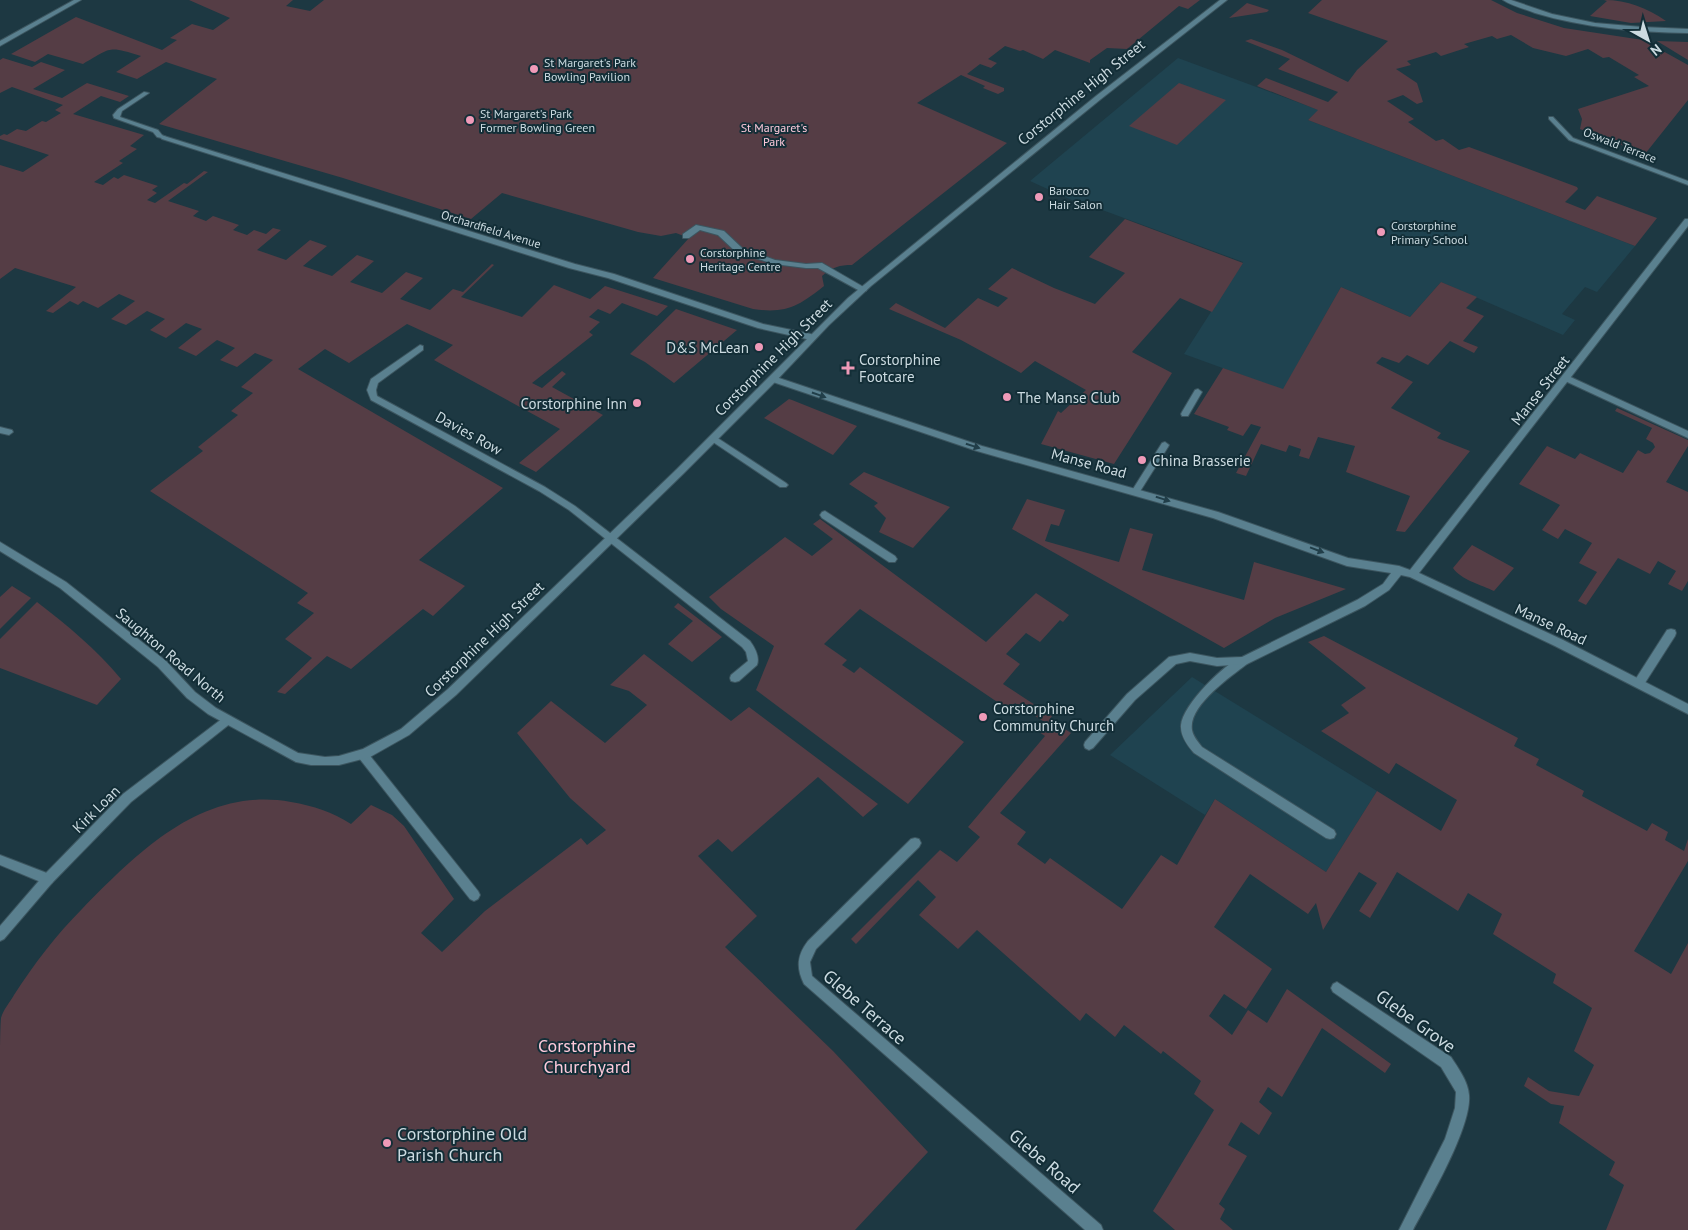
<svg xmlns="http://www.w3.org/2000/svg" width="1688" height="1230" viewBox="0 0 1688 1230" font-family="'PT Sans',sans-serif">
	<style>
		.built { fill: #1f4350 }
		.green { fill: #553d45 }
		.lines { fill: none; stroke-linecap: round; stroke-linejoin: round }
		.service-casing { stroke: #3c555f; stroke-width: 2 }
		.minor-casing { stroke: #3c555f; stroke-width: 2 }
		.tertiary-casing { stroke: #3c555f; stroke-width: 2 }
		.service { fill: #5a808f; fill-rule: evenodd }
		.minor { fill: #5a808f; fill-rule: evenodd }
		.tertiary { fill: #5a808f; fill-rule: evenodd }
		.oneway { fill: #213e49 }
		.poi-dot { fill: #ef9ab8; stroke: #132e37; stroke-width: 2 }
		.labels { text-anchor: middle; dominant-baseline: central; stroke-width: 4; stroke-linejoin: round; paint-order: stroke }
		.far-poi-label { font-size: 12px; fill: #ccdbe1; stroke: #132e37; text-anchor: start }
		.far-park-label { font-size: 12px; fill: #fecadb; stroke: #132e37 }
		.far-street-label { font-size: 12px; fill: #ccdbe1; stroke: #132e37 }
		.street-label { font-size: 15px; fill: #ccdbe1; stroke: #132e37 }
		.poi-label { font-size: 15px; fill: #ccdbe1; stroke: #132e37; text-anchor: start }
		.near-street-label { font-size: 18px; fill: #ccdbe1; stroke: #132e37 }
		.near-park-label { font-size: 18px; fill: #fecadb; stroke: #132e37 }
		.near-poi-label { font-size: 18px; fill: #ccdbe1; stroke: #132e37; text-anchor: start }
	</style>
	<rect width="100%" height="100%" fill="#1d3842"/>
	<g class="built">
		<polygon points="1178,58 1319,110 1308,120 1635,246 1597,292 1585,287 1562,314 1575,320 1563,335 1441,282 1410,317 1341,287 1283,390 1184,354 1243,262 1078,201 1076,202 1030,181"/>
		<polygon points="1192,677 1377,791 1326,872 1215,799 1205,815 1110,755"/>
	</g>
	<g class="green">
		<path d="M189,0h104l-7,6 24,5 14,-11h876l-12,9 -9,-3 -52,43 -20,-1 -17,12v3l-35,-13 -12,9 -20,-9 -3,1 -15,-5 -17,13 9,4 -6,5 -11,-4 -13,10 37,14v3l-6,3 -15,-6 2,-2 -24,-11 -44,28 90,40 -155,122c-12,0 -20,2 -30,11l2,10c-25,20 -38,28 -71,23l-100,-31 36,-40 -13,-5 -15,3 -23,-4 -136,-39 -31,26 -128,-41 -184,-54 58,-45 -51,-17 -29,17 -21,-7 25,-16c-33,-10 -29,-9 -58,8l-35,-10 -13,8 -24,-8 65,-37 86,33 15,-10 -7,-2 22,-14 21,6 17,-12z"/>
		<polygon points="1322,0 1491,0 1517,13 1564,28 1643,40 1688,65 1688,100 1645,154 1580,129 1582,119 1578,109 1649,86 1634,77 1639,75 1609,57 1603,58 1588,49 1566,56 1533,48 1511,35 1497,39 1492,36 1464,44 1469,47 1441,56 1436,52 1407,61 1411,65 1396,69 1417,83 1423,102 1417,104 1403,95 1387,101 1414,119 1408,122 1436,141 1443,139 1459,150 1469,147 1577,187 1578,189 1565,202 1585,210 1597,196 1657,218 1635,246 1308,120 1318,110 1257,86 1266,78 1328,102 1338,92 1278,69 1290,59 1245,41 1251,39 1282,50 1348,82 1357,70 1388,41 1308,13"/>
		<path d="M1604,0c24,0 43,8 62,21l-35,2 -41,-7 17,-15z"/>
		<polygon points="1247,3 1269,10 1267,12 1229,18"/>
		<polygon points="1657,41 1688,42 1688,60"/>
		<polygon points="3,58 32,67 41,62 65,70 33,89 62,98 87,83 129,96 120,102 101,96 73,114 144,135 130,146 137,149 119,161 123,163 94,182 103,185 114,177 118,179 124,175 158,186 152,190 157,193 147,200 155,203 184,183 187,184 204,171 208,172 168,201 199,211 193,216 206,221 213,216 239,225 233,230 247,235 254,230 266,234 273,228 281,230 257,250 286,260 310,240 327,246 303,266 332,276 357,255 374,261 350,282 382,293 406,272 423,278 400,299 430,310 453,289 463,292 492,264 494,265 461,297 522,317 554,285 590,299 605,286 668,306 657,316 622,303 610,314 598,309 589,317 600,322 589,332 593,335 532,383 542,388 562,371 566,374 552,387 603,415 536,472 519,463 560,429 434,360 453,345 407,324 349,363 325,349 298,369 503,488 419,560 465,586 433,616 423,609 351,669 327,656 285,694 277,692 312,658 285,639 314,613 297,603 308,593 150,491 203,451 198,447 238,415 231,411 253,393 241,387 273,360 255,353 237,367 220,360 235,348 217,340 196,356 178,348 202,329 186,323 166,338 150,330 165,319 147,311 126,325 111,319 135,301 119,294 98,308 83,301 78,305 70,301 53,313 46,311 76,287 15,268 0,279 0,165 23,172 49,155 0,139 0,136 4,134 7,135 17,129 26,131 42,121 46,122 61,113 55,110 63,105 12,87 0,93 0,60"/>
		<polygon points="1179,83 1226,100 1177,145 1129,126"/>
		<polygon points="1125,219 1243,263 1212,312 1180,298 1132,352 1172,373 1114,464 1041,444 1058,411 1061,413 1086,390 1035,361 1021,373 961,340 889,309 896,303 945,328 978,298 998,307 1008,298 988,289 1012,268 1054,288 1095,304 1125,273 1089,257"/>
		<polygon points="1441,282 1477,297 1466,308 1484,316 1463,341 1478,347 1474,353 1450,341 1428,365 1407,355 1399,363 1382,357 1376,363 1413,382 1391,408 1441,433 1437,438 1470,451 1405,532 1396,531 1410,496 1346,472 1355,446 1318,437 1309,459 1299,456 1301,449 1289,445 1286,452 1261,444 1246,476 1236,473 1261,427 1251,424 1243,436 1227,430 1229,427 1194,414 1223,368 1283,389 1341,287 1410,317"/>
		<polygon points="676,309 737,330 674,383 645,362 630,354"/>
		<polygon points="789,399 792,400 857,426 833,455 764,418"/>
		<polygon points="1617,408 1688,440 1688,446 1666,482 1688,492 1688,581 1682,591 1668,584 1676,571 1658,561 1650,574 1618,558 1586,605 1578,601 1597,572 1579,563 1592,543 1565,529 1558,539 1542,530 1560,505 1519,484 1547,446 1575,459 1580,453 1623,473 1638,450 1645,454 1650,453 1655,447 1653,443 1646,439 1652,428 1615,411"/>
		<polygon points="864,472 950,507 913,548 879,532 886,518 874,506 878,503 849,484"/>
		<polygon points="1027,499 1065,510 1059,526 1051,524 1045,541 1119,562 1130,528 1153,534 1142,570 1244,600 1254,562 1346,589 1275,618 1224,648 1012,529"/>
		<polygon points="820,519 986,642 1036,593 1069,615 1063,622 1060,620 1040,642 1026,633 1006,654 1020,664 1003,684 1052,716 1050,719 1071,733 1000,813 1026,832 1017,844 1045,864 1050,858 1122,909 1161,855 1177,865 1215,799 1326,872 1377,791 1441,831 1457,800 1396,763 1389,774 1321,731 1349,713 1341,705 1366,688 1308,642 1324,636 1518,738 1514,746 1539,759 1536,765 1584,791 1582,796 1647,831 1652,823 1668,832 1665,840 1684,851 1688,839 1688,861 1634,951 1671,974 1688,943 1688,1230 1606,1230 1624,1185 1609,1175 1615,1162 1559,1123 1564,1106 1551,1104 1524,1086 1528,1077 1549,1091 1579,1096 1594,1065 1574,1051 1592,1008 1553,983 1556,974 1493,934 1502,914 1468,893 1458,911 1397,872 1370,918 1359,911 1377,883 1359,872 1323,930 1316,903 1308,914 1250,874 1214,927 1272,969 1246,1009 1224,994 1209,1016 1232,1035 1248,1010 1267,1023 1287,989 1391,1064 1385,1073 1322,1028 1282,1097 1268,1087 1259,1102 1272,1113 1259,1135 1241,1122 1228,1145 1247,1156 1219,1204 1225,1209 1220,1219 1233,1230 1175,1230 1153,1211 1214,1110 1194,1094 1201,1081 1163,1051 1161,1054 1124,1025 1115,1037 1086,1013 1080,1021 977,930 958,949 919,915 936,897 918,880 856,944 851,939 940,850 957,862 980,837 968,827 1045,736 1039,732 1046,723 1015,703 1009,710 860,609 824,644 847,660 842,665 854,673 860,667 964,742 908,804 756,690 774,646 721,609 709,597 785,537 812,556 833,539 813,524"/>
		<path d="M1472,545l42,23 -20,23c-12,-6 -33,-11 -41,-23z"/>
		<polygon points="12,586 31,598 0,629 0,597"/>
		<path d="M37,602c30,23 59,47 84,77l-24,26 -97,-37v-29z"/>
		<polygon points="678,603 722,637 692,662 668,644 693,621 674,607"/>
		<path d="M644,654l87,67 18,-14 129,97 -15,13 -45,-40 -86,75 -14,-13 -20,17 59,60 -32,31 108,104 95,101 -73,78h-855c0,-53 0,-106 0,-159 0,-12 0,-43 1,-53 2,-8 9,-16 13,-23 20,-31 42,-60 68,-86 57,-58 121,-123 209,-107 23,4 41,10 60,22l20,-19 21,10 12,11 50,73 -33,34 21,19 43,-41 96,-73 6,7 19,-15 -36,-32 -53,-65 34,-32 54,42 42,-38 -18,-14 -19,-6z"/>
	</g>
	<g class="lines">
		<g class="service-casing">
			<g id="service">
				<polygon points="144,92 149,93 122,111 120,117 158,130 162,135 166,137 166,139 157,137 153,132 114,118 113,115 118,109"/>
				<polygon points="696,225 724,231 742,248 775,260 806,264 822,263 867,289 866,291 860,291 818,268 806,268 774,264 736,252 718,235 700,230 689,238 683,238 683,234"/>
				<path d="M420,345l3,1v4l-45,33 -2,7 1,6 168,91 30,19 175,135c5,7 10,16 7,24l-18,16 -4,1 -4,-1 -1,-3 1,-3 17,-14 -2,-9 -4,-5 -173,-137 -30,-19 -168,-91 -4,-10 4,-11z"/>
				<polygon points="1566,375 1688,431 1688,438 1563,380 1562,378"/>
				<polygon points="1198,389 1202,392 1188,416 1182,416 1181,414 1182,412 1195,390"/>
				<polygon points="713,435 786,483 788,485 786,487 780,487 710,440 709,438"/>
				<polygon points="1165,442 1169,445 1168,447 1139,493 1133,493 1131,491 1133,489 1162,443"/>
				<polygon points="825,511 895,556 897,559 895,562 889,562 822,518 820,515 822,512"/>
				<polygon points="1671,629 1675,630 1676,633 1675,636 1643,686 1639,687 1635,686 1634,683 1635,680 1667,630"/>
				<path d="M1243,657l4,1 1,3 -1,3c-17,13 -59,42 -55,66 1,6 6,12 10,17l132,83 2,4 -2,4 -4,1 -4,-1 -132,-85c-6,-7 -14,-17 -13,-28 2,-20 43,-62 62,-68z"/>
				<polygon points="363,750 367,752 478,891 480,895 478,899 474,901 470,899 359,758 358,755 359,752"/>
				<polygon points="0,855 52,875 54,879 52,883 48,885 0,865"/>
			</g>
		</g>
		<g class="minor-casing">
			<g id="minor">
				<polygon points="74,0 81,0 0,46 0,41"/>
				<path d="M1503,0h8l41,14 43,9 47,4 46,2v4c-52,-1 -103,-5 -153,-20 -10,-4 -23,-7 -32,-13z"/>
				<polygon points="1549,117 1553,117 1573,138 1688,181 1688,185 1569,140 1549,119"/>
				<polygon points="164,136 575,264 614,274 763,324 811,334 815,337 811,340 758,328 608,278 569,268 162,139 161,138"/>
				<polygon points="1685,219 1688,219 1688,226 1419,573 1563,640 1688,704 1688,714 1555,646 1410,577 1401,575 1389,590 1365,606 1247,664 1217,666 1190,661 1176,664 1135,700 1093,748 1089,750 1085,748 1084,745 1085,742 1127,694 1169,657 1190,653 1217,658 1242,657 1357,600 1383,584 1391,573 1347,566 1213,518 977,451 770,381 769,379 773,376 776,377 982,446 1218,512 1348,558 1399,566 1410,570"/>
				<polygon points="0,427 12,430 13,432 9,435 0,433"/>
				<polygon points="227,715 231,717 232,720 231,723 131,802 52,883 4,939 0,941 0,926 44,875 123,794"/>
				<path d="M915,838l4,1 2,4 -2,4 -103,102 -6,13 2,14 289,249 2,5h-18l-281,-246c-8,-16 -7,-29 4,-43l103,-102z"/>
				<path d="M1337,982l114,75c7,11 17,24 18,38 3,32 -40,105 -56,135h-14l46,-91 10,-31 1,-16 -15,-25 -108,-75 -2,-4 2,-4z"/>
			</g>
		</g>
		<g class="tertiary-casing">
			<polygon id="tertiary" points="1220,0 1227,0 1101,99 871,286 829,325 774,383 683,474 456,695 409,735 370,757 339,765 311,765 296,762 208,714 187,698 158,667 60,588 0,551 0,542 66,582 166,661 195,692 216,708 298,753 325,757 339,756 363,749 401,729 448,689 677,469 848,298 1096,96"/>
		</g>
		<use href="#service" class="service"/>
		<use href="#minor" class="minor"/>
		<use href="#tertiary" class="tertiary"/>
	</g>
	<defs><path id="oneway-solid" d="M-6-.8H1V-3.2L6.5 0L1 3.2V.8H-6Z" transform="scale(1.25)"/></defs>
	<g class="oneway">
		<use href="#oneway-solid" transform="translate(819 395) rotate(19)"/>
		<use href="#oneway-solid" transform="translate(973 446) rotate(18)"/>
		<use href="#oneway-solid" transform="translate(1163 499) rotate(17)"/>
		<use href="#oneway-solid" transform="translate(1317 550) rotate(21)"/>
	</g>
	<g class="poi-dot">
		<circle cx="534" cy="69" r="5"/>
		<circle cx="470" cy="120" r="5"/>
		<circle cx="1039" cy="197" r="5"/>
		<circle cx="1381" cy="232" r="5"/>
		<circle cx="690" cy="259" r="5"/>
		<circle cx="759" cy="347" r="5"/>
		<path d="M845.5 360.5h5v5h5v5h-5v5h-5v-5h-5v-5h5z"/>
		<circle cx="1007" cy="397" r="5"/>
		<circle cx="637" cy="403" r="5"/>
		<circle cx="1142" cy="460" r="5"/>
		<circle cx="983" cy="717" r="5"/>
		<circle cx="387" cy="1143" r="5"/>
	</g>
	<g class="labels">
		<g class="far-poi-label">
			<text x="544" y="62">St Margaret's Park<tspan x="544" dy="14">Bowling Pavilion</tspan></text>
			<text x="480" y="113">St Margaret's Park<tspan x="480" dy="14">Former Bowling Green</tspan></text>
			<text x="1049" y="190">Barocco<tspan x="1049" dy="14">Hair Salon</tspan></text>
			<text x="1391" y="225">Corstorphine<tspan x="1391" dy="14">Primary School</tspan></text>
			<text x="700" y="252">Corstorphine<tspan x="700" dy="14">Heritage Centre</tspan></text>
		</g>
		<g class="far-park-label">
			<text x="774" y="127">St Margaret's<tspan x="774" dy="14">Park</tspan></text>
		</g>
		<g class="far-street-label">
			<text transform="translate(1620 145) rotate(21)">Oswald Terrace</text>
			<text transform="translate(491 229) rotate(17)">Orchardfield Avenue</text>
		</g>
		<g class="street-label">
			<text transform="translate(1081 92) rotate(-39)">Corstorphine High Street</text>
			<text transform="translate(773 357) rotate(-45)">Corstorphine High Street</text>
			<text transform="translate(1540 390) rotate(-52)">Manse Street</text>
			<text transform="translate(469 433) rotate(29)">Davies Row</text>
			<text transform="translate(1089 463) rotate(15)">Manse Road</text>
			<text transform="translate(1551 624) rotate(25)">Manse Road</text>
			<text transform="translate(484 639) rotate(-44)">Corstorphine High Street</text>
			<text transform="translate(171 655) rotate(40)">Saughton Road North</text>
			<text transform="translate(96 809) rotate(-45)">Kirk Loan</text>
		</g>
		<g class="poi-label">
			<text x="749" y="347" text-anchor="end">D&amp;S McLean</text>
			<text x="859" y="359">Corstorphine<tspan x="859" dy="17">Footcare</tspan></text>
			<text x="1017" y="397">The Manse Club</text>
			<text x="627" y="403" text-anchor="end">Corstorphine Inn</text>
			<text x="1152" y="460">China Brasserie</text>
			<text x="993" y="708">Corstorphine<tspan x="993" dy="17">Community Church</tspan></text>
		</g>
		<g class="near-street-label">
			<text transform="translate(865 1007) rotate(41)">Glebe Terrace</text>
			<text transform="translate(1416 1021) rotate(36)">Glebe Grove</text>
			<text transform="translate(1045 1161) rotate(41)">Glebe Road</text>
		</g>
		<g class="near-park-label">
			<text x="587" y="1045">Corstorphine<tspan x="587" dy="21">Churchyard</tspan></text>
		</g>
		<g class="near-poi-label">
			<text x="397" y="1133">Corstorphine Old<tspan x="397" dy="21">Parish Church</tspan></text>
		</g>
	</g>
	<g transform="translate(1648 40) rotate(141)" stroke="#132e37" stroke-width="4" paint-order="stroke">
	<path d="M0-4L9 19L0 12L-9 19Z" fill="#ccdbe1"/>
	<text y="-8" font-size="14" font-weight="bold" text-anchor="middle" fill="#ccdbe1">N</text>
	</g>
</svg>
